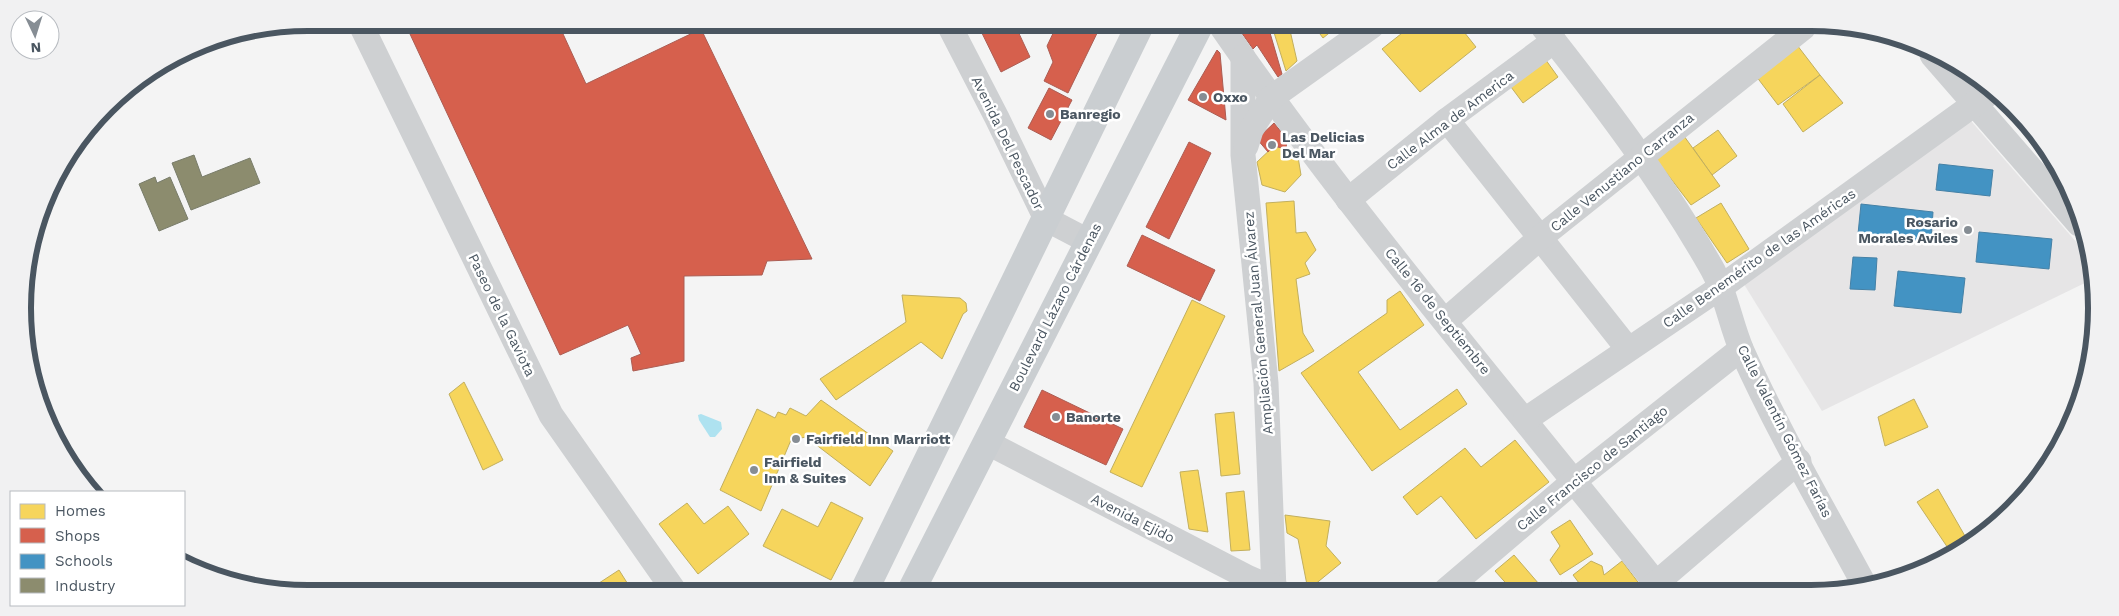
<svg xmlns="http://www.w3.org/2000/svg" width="2119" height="616" viewBox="0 0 2119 616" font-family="'Work Sans',sans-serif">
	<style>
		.education { fill: #e6e5e6 }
		.water { fill: #aee2f0 }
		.homes { fill: #f6d55c; stroke: #c2af5e }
		.shops { fill: #d6604d; stroke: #ac5d53 }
		.schools { fill: #4393c3; stroke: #4581a6 }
		.industry { fill: #8c8c6e; stroke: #787c6a }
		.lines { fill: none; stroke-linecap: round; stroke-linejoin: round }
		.minor { stroke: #ced0d2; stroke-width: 25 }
		.major { stroke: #caced1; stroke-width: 28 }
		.poi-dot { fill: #868d94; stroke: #fff; stroke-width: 2 }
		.labels { text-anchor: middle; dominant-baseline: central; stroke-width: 5; stroke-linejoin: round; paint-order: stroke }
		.poi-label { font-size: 14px; font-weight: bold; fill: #4a5661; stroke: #fff; text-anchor: start }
		.street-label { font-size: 14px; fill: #4a5661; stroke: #fff }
		.rim { fill: none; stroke: #4a5661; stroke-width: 6 }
	</style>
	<rect width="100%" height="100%" fill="#f4f4f4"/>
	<polygon class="education" points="1971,121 2091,259 2091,280 1822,411 1742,281"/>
	<polygon class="water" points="701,414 721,422 722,429 715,437 710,437 699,420 698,415"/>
	<g class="homes">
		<polygon points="1272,26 1289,26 1297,61 1286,71"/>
		<polygon points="1314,26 1338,26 1323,38"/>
		<polygon points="1411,26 1460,27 1476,47 1420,92 1382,49"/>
		<polygon points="1797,45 1820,75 1778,105 1756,76"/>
		<polygon points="1543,56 1558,77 1523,103 1508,83"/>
		<polygon points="1820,75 1843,103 1803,132 1783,104"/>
		<polygon points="1718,130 1737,156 1712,175 1693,148"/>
		<polygon points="1684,136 1720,186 1691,205 1655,158"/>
		<polygon points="1274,146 1297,151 1301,175 1285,192 1262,185 1257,162"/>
		<polygon points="1294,201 1296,233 1306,232 1316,250 1305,263 1310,274 1296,279 1303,333 1314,351 1279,371 1266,203"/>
		<polygon points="1721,203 1749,249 1727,263 1696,218"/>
		<polygon points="1400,291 1424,325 1358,372 1400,430 1457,389 1467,404 1372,471 1301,373 1387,313 1387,300"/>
		<polygon points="902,295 960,298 966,303 967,311 963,314 942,359 921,342 836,400 820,379 906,322"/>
		<polygon points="1192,300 1225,316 1142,487 1110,472"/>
		<polygon points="464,382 503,460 483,470 449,394"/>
		<polygon points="1914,399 1928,427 1885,446 1878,417"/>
		<polygon points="821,400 893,451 870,486 806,437 791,440 761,511 720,490 757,409 775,418 778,412 786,415 790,408 806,416"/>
		<polygon points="1234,412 1240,474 1221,476 1215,414"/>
		<polygon points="1515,440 1549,482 1476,539 1441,496 1417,515 1403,497 1465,448 1481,467"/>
		<polygon points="1198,470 1208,532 1189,529 1180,472"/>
		<polygon points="1938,489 1969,543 1952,554 1917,502"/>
		<polygon points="1244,491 1250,550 1231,551 1226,493"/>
		<polygon points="831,502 863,518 831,580 763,546 782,509 818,527"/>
		<polygon points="687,503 704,524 728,506 749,534 698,574 659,524"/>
		<polygon points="1285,515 1330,521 1326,546 1341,563 1308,590 1298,539 1287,533"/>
		<polygon points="1570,520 1593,554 1560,575 1550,560 1560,546 1551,532"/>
		<polygon points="1514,555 1545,591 1512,590 1495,571"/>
		<polygon points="1591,561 1602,566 1604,575 1622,561 1641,586 1635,591 1595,591 1591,586 1585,591 1573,575"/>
		<polygon points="619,570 631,589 594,589 593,587"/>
		<polygon points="1562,582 1568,591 1551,591"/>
	</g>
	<g class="shops">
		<polygon points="416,23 558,23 586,84 701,29 812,259 767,261 762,275 684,276 684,361 633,371 631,358 641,354 628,325 560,355 410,34 419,28"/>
		<polygon points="978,25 1015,25 1030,57 1001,72"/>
		<polygon points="1057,25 1101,25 1068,93 1044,81 1053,62 1047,46"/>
		<polygon points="1244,26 1268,26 1282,74 1278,77 1257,45 1253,49 1241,32 1245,28"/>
		<polygon points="1217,50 1220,53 1226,120 1188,100"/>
		<polygon points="1049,88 1072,100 1051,140 1028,128"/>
		<polygon points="1274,123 1287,139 1286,149 1274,146 1268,152 1257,139"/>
		<polygon points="1189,142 1211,153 1169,239 1146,227"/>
		<polygon points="1142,235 1215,270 1200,301 1127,266"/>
		<polygon points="1042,390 1123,429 1106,465 1024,427"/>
	</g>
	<g class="schools">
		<polygon points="1939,164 1993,170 1990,196 1936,190"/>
		<polygon points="1861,204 1933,212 1931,242 1858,234"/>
		<polygon points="1979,232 2052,239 2049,269 1976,262"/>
		<polygon points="1853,257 1877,258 1875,290 1850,289"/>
		<polygon points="1898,271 1965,278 1961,313 1894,306"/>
	</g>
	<g class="industry">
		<polygon points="194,155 202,177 250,158 260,183 191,210 172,163"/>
		<polygon points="155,177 157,183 170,177 188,219 159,231 139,184"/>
	</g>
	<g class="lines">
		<g class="minor">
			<polyline points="360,23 551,415 673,589"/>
			<polyline points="949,25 997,118 1046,219 1088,241"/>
			<path d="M1221,26c136,197 293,378 441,565"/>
			<path d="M1543,27c60,76 119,154 167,238 16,27 20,58 32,86 36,80 81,157 123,235"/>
			<polyline points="1932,55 2079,224"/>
			<polyline points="1243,57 1243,155 1266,383 1274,590"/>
			<polyline points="1447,120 1628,349"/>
			<polyline points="1246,146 1251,130 1271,98 1372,26"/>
			<polyline points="1348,200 1447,120 1554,41"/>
			<polyline points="1445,321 1541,237 1803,28"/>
			<polyline points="1525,420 1721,287 1991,92"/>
			<polyline points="988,443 1249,578 1263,584 1274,586 1277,590"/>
			<polyline points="1446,590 1574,481 1741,349"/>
			<polyline points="1647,591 1799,461"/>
		</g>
		<g class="major">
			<polyline points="865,589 1140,25"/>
			<polyline points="912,589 1199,26"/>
		</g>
	</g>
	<g class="poi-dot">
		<circle cx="1203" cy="97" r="5"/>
		<circle cx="1050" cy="114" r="5"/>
		<circle cx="1272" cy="145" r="5"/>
		<circle cx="1968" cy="230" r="5"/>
		<circle cx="1056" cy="417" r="5"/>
		<circle cx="796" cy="439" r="5"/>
		<circle cx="754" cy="470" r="5"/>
	</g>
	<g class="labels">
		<g class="poi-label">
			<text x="1213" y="97">Oxxo</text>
			<text x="1060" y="114">Banregio</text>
			<text x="1282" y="137">Las Delicias<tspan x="1282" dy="16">Del Mar</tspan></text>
			<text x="1958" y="222" text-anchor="end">Rosario<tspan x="1958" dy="16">Morales Aviles</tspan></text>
			<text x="1066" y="417">Banorte</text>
			<text x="806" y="439">Fairfield Inn Marriott</text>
			<text x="764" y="462">Fairfield<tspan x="764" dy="16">Inn &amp; Suites</tspan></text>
		</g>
		<g class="street-label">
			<text transform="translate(1450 120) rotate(-37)">Calle Alma de America</text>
			<text transform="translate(1008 143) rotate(64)">Avenida Del Pescador</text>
			<text transform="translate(1622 172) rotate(-39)">Calle Venustiano Carranza</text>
			<text transform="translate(1759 258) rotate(-35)">Calle Benemérito de las Américas</text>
			<text transform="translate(1055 307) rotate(-63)">Boulevard Lázaro Cárdenas</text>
			<text transform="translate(1438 311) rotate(51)">Calle 16 de Septiembre</text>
			<text transform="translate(502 315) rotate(64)">Paseo de la Gaviota</text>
			<text transform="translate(1258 323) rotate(-95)">Ampliación General Juan Álvarez</text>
			<text transform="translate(1785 431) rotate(63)">Calle Valentín Gómez Farías</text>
			<text transform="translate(1592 468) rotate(-39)">Calle Francisco de Santiago</text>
			<text transform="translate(1133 518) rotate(27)">Avenida Ejido</text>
		</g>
	</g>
	<path d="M0 0H2119V616H0ZM308 31H1811A277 277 0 0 1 2088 308V308A277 277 0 0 1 1811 585H308A277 277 0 0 1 31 308V308A277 277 0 0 1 308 31Z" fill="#f1f1f2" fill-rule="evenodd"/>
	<path class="rim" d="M308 31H1811A277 277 0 0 1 2088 308V308A277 277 0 0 1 1811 585H308A277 277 0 0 1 31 308V308A277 277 0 0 1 308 31Z"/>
	<rect x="10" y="491" width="175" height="115" fill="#ffffff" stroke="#b7bbc0"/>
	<rect x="20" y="504" width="25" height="15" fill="#f6d55c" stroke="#b7bbc0"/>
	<text x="55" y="516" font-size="15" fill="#4a5661">Homes</text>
	<rect x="20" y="528" width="25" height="15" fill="#d6604d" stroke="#b7bbc0"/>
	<text x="55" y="541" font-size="15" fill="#4a5661">Shops</text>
	<rect x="20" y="554" width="25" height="15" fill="#4393c3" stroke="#b7bbc0"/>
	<text x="55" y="566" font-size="15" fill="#4a5661">Schools</text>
	<rect x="20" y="578" width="25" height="15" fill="#8c8c6e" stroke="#b7bbc0"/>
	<text x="55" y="591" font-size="15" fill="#4a5661">Industry</text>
	<g transform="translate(35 35) rotate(176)"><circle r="24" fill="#ffffff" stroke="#b7bbc0"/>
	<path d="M0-4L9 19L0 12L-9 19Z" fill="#868d94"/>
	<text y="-8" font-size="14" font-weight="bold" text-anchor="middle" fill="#4a5661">N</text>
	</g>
</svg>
